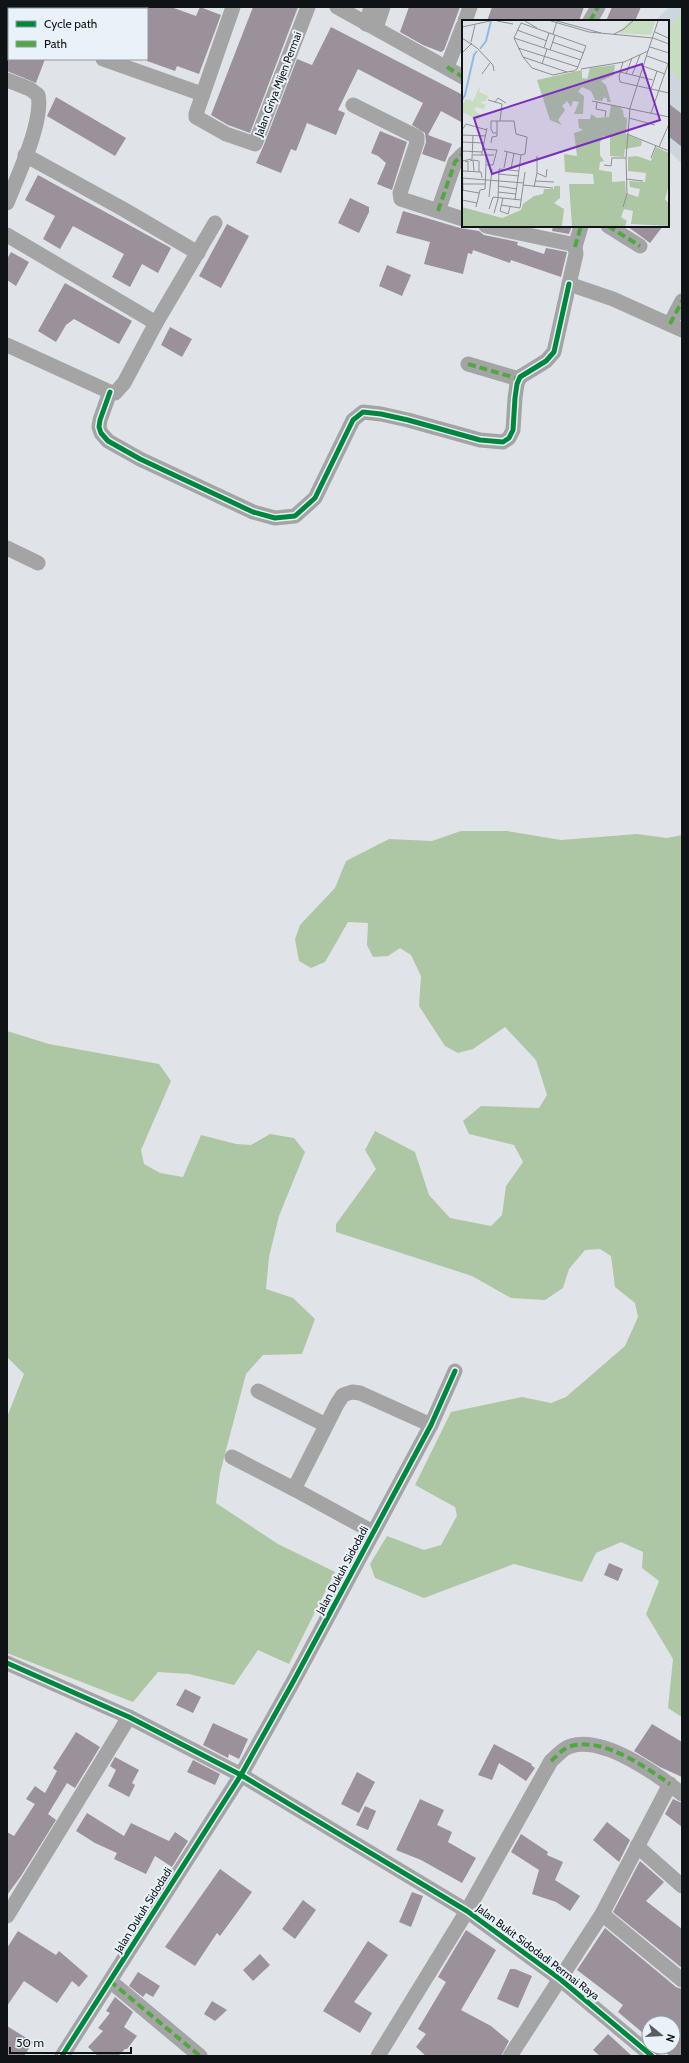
<svg xmlns="http://www.w3.org/2000/svg" width="689" height="2063" viewBox="0 0 689 2063" font-family="Cabin,sans-serif">
	<style>
		.built { fill: #cdd6df }
		.green { fill: #c6ddbf }
		.forest { fill: #adc6a4 }
		.building { fill: #9b919a }
		.lines { fill: none; stroke-linecap: round; stroke-linejoin: round }
		.street { stroke: #a5a4a5; stroke-width: 15 }
		.quiet { stroke: #51a842; stroke-width: 4; stroke-dasharray: 8 4; stroke-linecap: butt }
		.cycleway-casing { stroke: #eaf2f9; stroke-width: 8 }
		.cycleway { stroke: #00873e; stroke-width: 5 }
		.labels { text-anchor: middle; dominant-baseline: central; stroke-width: 4; stroke-linejoin: round; paint-order: stroke }
		.street-label { font-size: 11px; fill: #101315; stroke: #eaf2f9 }
		.inset-river { fill: none; stroke: #8ebbe2; stroke-width: 2 }
		.inset-road { fill: none; stroke: #8d9094; stroke-width: 1 }
		.view { fill: #7b2cbf; fill-opacity: 0.15; stroke: #7b2cbf; stroke-width: 2 }
		.inset-edge { fill: none; stroke: #101315; stroke-width: 2 }
	</style>
	<rect width="100%" height="100%" fill="#e0e4e8"/>
	<polygon class="built" points="669,7 682,7 682,164 668,150 668,21 655,21"/>
	<polygon class="green" points="682,14 682,82 668,67 668,28"/>
	<g class="forest">
		<polygon points="461,831 507,831 561,840 637,834 667,838 682,835 682,1717 668,1708 673,1659 646,1614 659,1581 642,1568 643,1552 621,1542 596,1553 582,1582 514,1564 424,1598 375,1578 370,1564 387,1536 424,1550 441,1545 457,1516 455,1507 415,1485 451,1412 522,1397 551,1403 566,1397 625,1346 638,1317 635,1303 615,1287 611,1256 600,1249 585,1250 569,1269 563,1288 545,1300 511,1298 472,1276 336,1232 336,1224 376,1169 365,1150 375,1131 415,1152 429,1195 450,1218 491,1226 502,1215 506,1186 523,1162 514,1145 469,1134 463,1121 481,1106 539,1108 547,1095 536,1060 505,1027 473,1049 458,1053 445,1046 419,1006 421,976 411,955 400,948 388,956 373,957 367,945 368,923 348,922 325,962 311,968 299,961 295,939 300,925 335,888 346,861 389,839 432,841"/>
		<polygon points="7,1031 49,1044 159,1064 171,1081 141,1150 144,1164 160,1173 183,1177 201,1135 236,1144 251,1145 270,1134 294,1138 305,1152 279,1216 269,1257 266,1289 293,1298 315,1319 302,1354 263,1355 246,1374 220,1473 216,1503 278,1544 335,1572 289,1664 258,1650 234,1685 189,1674 158,1672 133,1702 7,1653 7,1417 24,1374 7,1357"/>
	</g>
	<g class="building">
		<polygon points="147,7 171,7 196,16 200,7 221,15 199,74 177,66 175,71 147,61"/>
		<polygon points="253,7 298,7 250,133 228,125 211,115"/>
		<polygon points="409,7 460,7 444,50 441,52 423,45 400,32"/>
		<polygon points="492,7 584,7 579,21 487,21"/>
		<polygon points="612,7 641,7 635,21 606,21"/>
		<polygon points="331,27 463,95 463,123 441,111 428,135 452,144 445,162 422,154 426,142 425,133 412,125 423,103 358,69 338,110 345,113 336,135 307,123 296,151 291,149 281,173 256,163 263,147 297,59 312,65"/>
		<polygon points="7,59 45,59 36,83 7,71"/>
		<polygon points="56,97 126,138 115,156 47,116"/>
		<polygon points="668,103 682,114 682,147 668,136"/>
		<polygon points="380,131 407,142 392,190 377,184 386,163 378,156 371,153"/>
		<polygon points="38,175 171,248 158,273 142,264 130,287 112,277 124,254 73,226 60,249 43,239 55,216 25,200"/>
		<polygon points="350,198 369,207 369,212 359,233 338,223"/>
		<polygon points="403,211 460,228 479,231 484,235 518,242 517,245 544,254 546,248 567,252 561,277 511,260 510,263 473,250 472,254 468,253 463,274 424,264 430,242 396,233"/>
		<polygon points="227,224 249,236 221,288 199,276"/>
		<polygon points="553,226 572,226 569,234 552,231"/>
		<polygon points="627,226 663,226 650,243"/>
		<polygon points="11,252 29,262 16,286 7,280 7,259"/>
		<polygon points="387,265 411,275 402,296 379,286"/>
		<polygon points="65,283 132,321 119,344 74,319 66,325 56,342 38,331"/>
		<polygon points="170,327 192,339 182,357 161,345"/>
		<polygon points="609,1563 623,1569 618,1581 604,1575"/>
		<polygon points="185,1689 201,1697 193,1713 176,1705"/>
		<polygon points="213,1723 248,1739 239,1759 229,1754 228,1758 203,1745"/>
		<polygon points="652,1724 682,1742 682,1777 660,1767 634,1751"/>
		<polygon points="76,1732 100,1747 75,1788 67,1783 48,1814 56,1820 21,1876 7,1895 7,1832 14,1836 35,1804 26,1799 35,1786 45,1793 57,1771 53,1768"/>
		<polygon points="494,1744 532,1764 531,1765 535,1768 526,1781 499,1763 492,1780 478,1775"/>
		<polygon points="115,1757 139,1770 132,1783 135,1785 129,1797 108,1786 116,1770 110,1766"/>
		<polygon points="193,1760 220,1774 215,1785 187,1772"/>
		<polygon points="357,1772 375,1782 359,1813 341,1804"/>
		<polygon points="420,1799 444,1810 437,1825 452,1832 448,1842 476,1858 462,1883 421,1860 396,1850"/>
		<polygon points="673,1799 682,1803 682,1827 665,1814"/>
		<polygon points="365,1806 376,1811 368,1830 356,1825"/>
		<polygon points="87,1813 124,1836 131,1823 169,1841 175,1832 188,1841 172,1867 155,1856 146,1874 114,1859 117,1853 95,1843 76,1831"/>
		<polygon points="607,1822 630,1840 619,1862 593,1840"/>
		<polygon points="521,1834 548,1852 547,1855 563,1862 555,1880 580,1896 570,1911 556,1902 532,1894 539,1870 511,1852"/>
		<polygon points="640,1861 664,1882 646,1901 682,1929 682,1968 613,1912"/>
		<polygon points="220,1869 252,1892 220,1936 217,1933 195,1966 165,1947"/>
		<polygon points="412,1892 423,1896 411,1927 399,1922"/>
		<polygon points="303,1900 316,1910 295,1939 282,1929"/>
		<polygon points="605,1928 676,1987 682,1989 682,2056 670,2056 659,2047 673,2047 673,2023 649,2023 649,2038 618,2012 623,2005 577,1970"/>
		<polygon points="466,1930 496,1950 461,2010 491,2026 509,2041 501,2056 426,2056 416,2047 426,2034 418,2029 446,1982 438,1977"/>
		<polygon points="18,1931 56,1955 59,1951 88,1976 79,1987 72,1981 57,2003 24,1981 7,2006 7,1948"/>
		<polygon points="368,1941 388,1955 354,2002 372,2013 360,2033 323,2011"/>
		<polygon points="260,1954 270,1965 253,1981 243,1970"/>
		<polygon points="510,1969 515,1969 532,1976 518,2008 497,1999"/>
		<polygon points="138,1972 160,1986 153,1997 146,1993 143,1997 129,1986"/>
		<polygon points="115,1997 133,2012 124,2027 137,2036 127,2049 125,2049 118,2056 98,2056 88,2047 103,2031 98,2028 110,2013 106,2011"/>
		<polygon points="212,2001 227,2010 215,2021 204,2014"/>
		<polygon points="7,2026 33,2042 24,2056 7,2056"/>
		<polygon points="608,2034 632,2056 600,2056 593,2050"/>
	</g>
	<g class="lines">
		<g class="street">
			<polyline points="9,7 14,9"/>
			<polyline points="233,7 196,114 196,117 226,134 255,144 308,7"/>
			<polyline points="337,7 463,77"/>
			<polyline points="111,9 111,7"/>
			<polyline points="465,21 470,7"/>
			<polyline points="590,21 598,7"/>
			<polyline points="366,24 371,7"/>
			<polyline points="376,28 383,7"/>
			<polyline points="103,59 202,94"/>
			<polyline points="447,67 463,26"/>
			<path d="M7,80l23,9 8,6c6,26 -21,82 -31,108"/>
			<polyline points="353,105 417,137 417,142 400,193 401,199 463,219"/>
			<polyline points="25,155 123,209 198,253"/>
			<polyline points="438,211 455,162 463,154"/>
			<polyline points="486,226 571,244 575,247 576,254 569,284 613,299 682,330"/>
			<polyline points="608,226 640,246"/>
			<polyline points="7,235 156,323"/>
			<polyline points="575,247 581,226"/>
			<polyline points="670,324 682,301"/>
			<polyline points="7,345 110,392 115,393 124,383 156,323 215,223"/>
			<polyline points="468,364 519,379"/>
			<polyline points="110,392 100,420 99,427 101,433 108,441 140,459 253,512 275,518 295,516 315,498 353,420 363,412 381,414 408,420 480,440 503,442 509,438 513,430 515,398 517,384 520,377 546,361 554,352 569,284"/>
			<polyline points="7,548 38,563"/>
			<polyline points="258,1391 326,1425"/>
			<polyline points="232,1457 294,1489 337,1404 343,1395 352,1392 360,1393 431,1425"/>
			<polyline points="294,1489 373,1532"/>
			<polyline points="7,1663 129,1717 241,1775 467,1911 560,1979 652,2056"/>
			<polyline points="637,1846 682,1886"/>
			<polyline points="602,1914 682,1980"/>
			<polyline points="7,1916 129,1717"/>
			<polyline points="110,1981 200,2056"/>
			<polyline points="62,2056 241,1775 293,1682 431,1425 455,1371"/>
			<path d="M378,2056l89,-145 84,-150c6,-5 12,-13 20,-15 33,-10 86,28 111,48"/>
			<polyline points="510,2056 602,1914 670,1784"/>
		</g>
		<g class="quiet">
			<polyline points="590,21 598,7"/>
			<polyline points="461,31 463,31"/>
			<polyline points="447,67 463,77"/>
			<polyline points="438,211 455,162 463,154"/>
			<polyline points="608,226 640,246"/>
			<polyline points="575,247 581,226"/>
			<polyline points="670,324 682,301"/>
			<polyline points="468,364 519,379"/>
			<path d="M551,1761c6,-5 12,-13 20,-15 33,-9 74,21 99,38"/>
			<polyline points="110,1981 200,2056"/>
		</g>
		<g class="cycleway-casing">
			<g id="cycleway">
				<polyline points="110,392 100,420 99,427 101,433 108,441 140,459 253,512 275,518 295,516 315,498 353,420 363,412 381,414 408,420 480,440 503,442 509,438 513,430 515,398 517,384 520,377 546,361 554,352 569,284"/>
				<polyline points="7,1663 129,1717 241,1775 467,1911 560,1979 652,2056"/>
				<polyline points="62,2056 241,1775 293,1682 431,1425 455,1371"/>
			</g>
		</g>
		<use href="#cycleway" class="cycleway"/>
	</g>
	<g class="labels">
		<g class="street-label">
			<text transform="translate(278 84) rotate(-69)">Jalan Griya Mijen Permai</text>
			<text transform="translate(342 1570) rotate(-62)">Jalan Dukuh Sidodadi</text>
			<text transform="translate(143 1910) rotate(-58)">Jalan Dukuh Sidodadi</text>
			<text transform="translate(538 1952) rotate(37)">Jalan Bukit Sidodadi Permai Raya</text>
		</g>
	</g>
	<g transform="translate(462 20)">
		<rect width="207" height="207" fill="#e0e4e8"/>
		<path d="M168,1h25l-4,14 -34,-2zM19,64l-2,8 9,4 -2,5 -6,1 6,3 -2,4 -8,-2 -2,3 7,5 -3,5 -16,-8v-6l4,-7 7,2z" fill="#c6ddbf"/>
		<path d="M153,45l-1,10 -13,6 5,4 5,17h-4v-3l-3,-2 -2,4 -7,-1 -4,-9 -9,-4 -4,5 6,4 -1,18h-9l5,-12 -6,-1 -2,6 -4,-6 -5,5 3,4 -7,10 4,5 -12,-5 -13,-40 45,-10v8l5,1 3,-11zM149,85l9,2 3,4 1,6 3,1 -1,16 16,7 -1,5 -16,3 -1,8 -14,-1v-19l-7,-1 -3,7v12l4,6 -4,1 -1,8 13,2v10l13,-1 1,12 12,4 2,-8 -10,-2 -1,-6 16,1 1,-9 -18,-2v-14l9,-1 14,5 5,-14 13,6v32l-4,14 4,5v22l-38,-2 2,-13 -9,-2 -3,8 6,4 -2,5h-53l-3,-42h25l-1,-10 -28,-2 -1,-18 13,2 -3,-23 9,-3 -4,-2 -1,-9h12l1,-5 6,4 12,-1zM92,166h6v12l-6,5 10,6 -2,17h-100v-19l40,11 19,-8 2,-6 11,-8 9,-2 1,-5h10z" fill="#adc6a4"/>
		<path class="inset-river" d="M18,29l6,-8 5,-20M0,80l3,-5 9,-40 3,-4"/>
		<path class="inset-road" d="M35,1l16,3M63,1l12,7M89,1l38,11 64,6 16,6M95,1l44,12M0,7l28,-6M55,10l30,11M193,12l13,6M91,14l4,-13M152,14l10,-5 9,-8M0,18l15,10 16,17 1,6M52,18l67,22M9,22l4,-17M90,22l32,11M188,27l19,6M56,28l60,19M82,28l5,-15M88,30l5,-15M0,33l10,-10M185,36l22,8M61,37l9,11 21,7 14,-3 7,-1 3,-2 9,-23 -65,-23 -7,15 9,19 44,15M161,42l-4,14 1,6 49,11M80,44l5,-15M181,46l22,8M119,49l43,-7 24,-11 10,-30M158,52l33,8M20,54l8,-11M164,54l6,-16M170,55l8,-20M189,69l6,-18M26,80l14,4 -2,17h-3v15l-5,1 -1,6M130,81l77,16M33,82l3,-4 8,5M135,82l-1,7 10,2 -1,6M189,93l17,-49M167,98l26,7M35,101h-6v8l2,4h4M38,101h14l2,13 11,3 -2,17 -4,1M0,110l4,-6 21,6M165,114l42,17M0,115l24,1M0,122l22,1M197,127l10,-23M21,129l14,1 -4,15h-7v-10M0,131l20,1v3M42,131l17,4 -6,45M20,132l5,-24M11,135h21M189,138l5,-13M11,140l6,1v11M0,141l10,-2 1,-23M8,141l3,-1 1,11M0,142l1,28M3,142l3,-1v10M142,145l7,1 1,-8h14M42,148l3,-16M49,149l3,-16M1,151l18,1 1,6M75,153v-17M36,154l21,2M0,158l62,5M164,159l17,2M73,161l19,1M1,164h22M61,165l30,3M36,166l19,3M72,167l3,-14 9,4 1,-8M0,170l17,3M36,172l18,2M27,177l3,-28M41,178l-3,13 8,3 2,-7M0,180l15,3M39,185l19,3 5,-36M14,187l4,-17 5,-1 1,-24M161,187l4,-13 -1,-36 4,-50 18,-57M27,189l4,-12 28,3M32,193l4,-14 1,-30 20,2"/>
		<path class="view" d="M180,44l18,56 -168,54 -18,-56z"/>
		<rect width="207" height="207" class="inset-edge"/>
	</g>
	<rect width="689" height="2063" fill="none" stroke="#101315" stroke-width="16"/>
	<rect x="8" y="8" width="140" height="52" fill="#eaf2f9" stroke="#93999e"/>
	<rect x="16" y="21" width="20" height="6" fill="#00873e" stroke="#93999e"/>
	<text x="44" y="28" font-size="12" fill="#101315">Cycle path</text>
	<rect x="16" y="41" width="20" height="6" fill="#51a842" stroke="#93999e"/>
	<text x="44" y="48" font-size="12" fill="#101315">Path</text>
	<g transform="translate(661 2035) rotate(108)"><circle r="19" fill="#eaf2f9" stroke="#93999e"/>
	<path d="M0-3L7 15L0 10L-7 15Z" fill="#595c5f"/>
	<text y="-6" font-size="11" font-weight="bold" text-anchor="middle" fill="#101315">N</text>
	</g>
	<path d="M10 2047v6h121v-6" fill="none" stroke="#101315" stroke-width="2"/>
	<text x="16" y="2047" font-size="12" fill="#101315" stroke="#eaf2f9" stroke-width="3" paint-order="stroke">50 m</text>
</svg>
